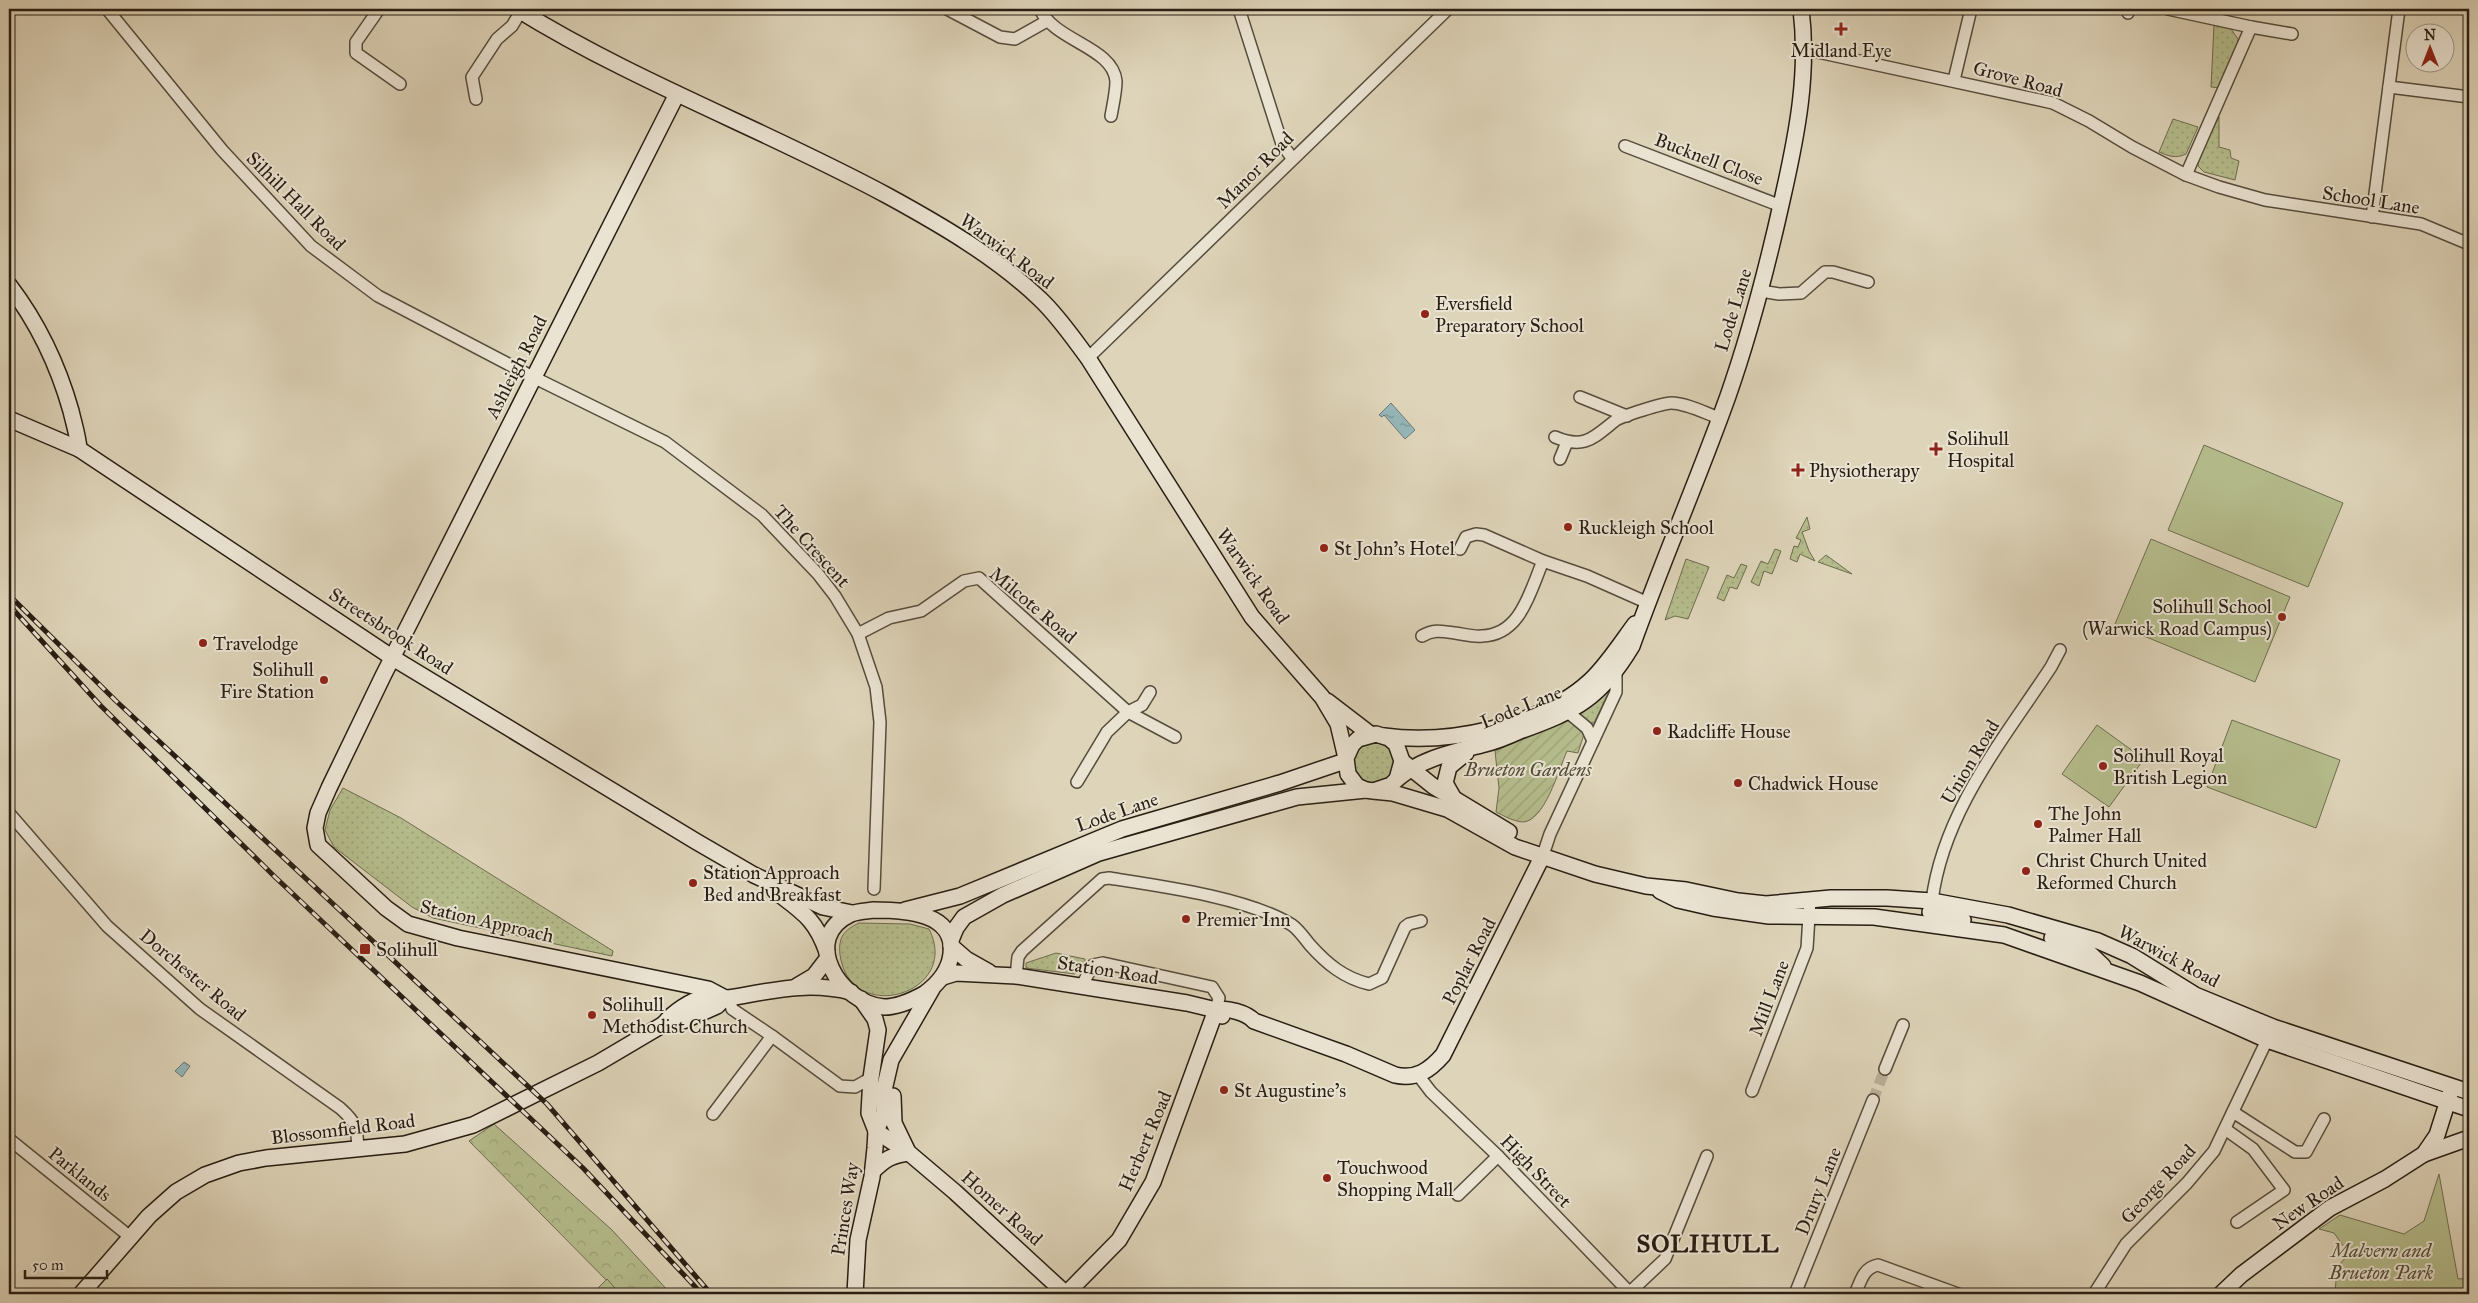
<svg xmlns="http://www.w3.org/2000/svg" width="2478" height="1303" viewBox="0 0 2478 1303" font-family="'IM FELL Great Primer',serif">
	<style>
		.grass { fill: url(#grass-dots); stroke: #6e6d50 }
		.forest { fill: url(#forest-crowns); stroke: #6e6d50 }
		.park { fill: #b5bc8c; stroke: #6e6d50 }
		.garden { fill: url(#garden-furrows); stroke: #6e6d50 }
		.water { fill: url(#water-ripples); stroke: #6a7976 }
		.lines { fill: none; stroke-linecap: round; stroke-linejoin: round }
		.street-tunnel { stroke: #bab098; stroke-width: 11; stroke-dasharray: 11 5.5; stroke-linecap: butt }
		.street-casing { stroke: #564c3c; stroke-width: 14 }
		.secondary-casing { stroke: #281e13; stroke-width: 18 }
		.street { stroke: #eae3d2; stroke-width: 11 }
		.secondary { stroke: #eae3d2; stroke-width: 15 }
		.rail-casing { stroke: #281e13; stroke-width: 5 }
		.rail { stroke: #eae3d2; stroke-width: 3; stroke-dasharray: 9; stroke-linecap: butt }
		.poi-dot { fill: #8f2418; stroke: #eae3d2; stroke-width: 2 }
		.labels { text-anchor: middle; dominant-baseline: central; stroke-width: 4; stroke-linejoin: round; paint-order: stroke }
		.poi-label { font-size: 19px; fill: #281e13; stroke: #eae3d2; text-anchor: start }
		.street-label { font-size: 19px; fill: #281e13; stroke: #eae3d2 }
		.park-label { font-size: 19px; font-style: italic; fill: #524d37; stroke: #eae3d2 }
		.district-label { font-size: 24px; font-weight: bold; letter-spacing: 1px; fill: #281e13; stroke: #eae3d2 }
	</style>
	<defs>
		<pattern id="grass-dots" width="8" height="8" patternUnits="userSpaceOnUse" patternTransform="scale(1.25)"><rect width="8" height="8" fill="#b5bc8c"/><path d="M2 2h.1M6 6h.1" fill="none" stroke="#9ca178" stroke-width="1.8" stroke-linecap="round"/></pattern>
		<pattern id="forest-crowns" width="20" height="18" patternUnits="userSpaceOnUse" patternTransform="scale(1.25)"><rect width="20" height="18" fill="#b5bc8c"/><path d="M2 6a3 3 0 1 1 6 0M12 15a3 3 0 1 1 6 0" fill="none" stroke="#9ca178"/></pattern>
		<pattern id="garden-furrows" width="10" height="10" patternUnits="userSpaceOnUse" patternTransform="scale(1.25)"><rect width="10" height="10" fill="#b5bc8c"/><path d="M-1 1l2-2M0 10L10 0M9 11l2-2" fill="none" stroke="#9ca178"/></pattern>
		<pattern id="water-ripples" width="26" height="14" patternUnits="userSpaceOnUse" patternTransform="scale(1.25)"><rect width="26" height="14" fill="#96b6b8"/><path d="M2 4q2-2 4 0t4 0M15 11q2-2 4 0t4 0" fill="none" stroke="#7a9394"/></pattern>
	</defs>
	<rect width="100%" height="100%" fill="#ded4b9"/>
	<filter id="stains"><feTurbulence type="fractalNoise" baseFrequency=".004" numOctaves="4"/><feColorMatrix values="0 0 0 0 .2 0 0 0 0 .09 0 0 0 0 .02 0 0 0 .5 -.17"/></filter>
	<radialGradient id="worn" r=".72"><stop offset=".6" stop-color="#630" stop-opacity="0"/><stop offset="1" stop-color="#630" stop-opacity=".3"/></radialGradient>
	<g class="grass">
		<polygon points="2214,25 2231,29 2238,39 2237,50 2221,88 2211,87"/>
		<polygon points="2219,117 2219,147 2230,150 2231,158 2239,161 2235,180 2204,172 2198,166 2198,158"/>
		<path d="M2173,119l25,8 -12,27c-11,5 -17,2 -27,-2z"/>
		<polygon points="1807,517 1810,529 1802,532 1809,551 1815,561 1800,554 1797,562 1790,559 1794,546 1798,547 1801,540 1796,538"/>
		<polygon points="1775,549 1781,551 1772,574 1764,571 1759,586 1751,582 1761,561 1768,564"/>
		<polygon points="1826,555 1852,574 1818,562"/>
		<polygon points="1686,559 1709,567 1688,619 1675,616 1665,620"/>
		<polygon points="1741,564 1747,566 1737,589 1730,587 1724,601 1717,598 1727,575 1734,578"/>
		<polygon points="1611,687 1594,723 1587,722 1578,711"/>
		<circle cx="1374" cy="763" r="20"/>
		<polygon points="343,788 401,818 613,951 612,956 433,918 412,907 334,847 325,830 330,810"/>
		<path d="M859,923l51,1 19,5c33,65 -79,98 -89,26 -2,-18 4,-25 19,-32z"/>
		<polygon points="1056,953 1085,959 1085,963 1075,974 1026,968 1026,963"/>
	</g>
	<polygon class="forest" points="494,1124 612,1230 671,1294 620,1294 469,1141"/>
	<g class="park">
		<polygon points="2204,445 2343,503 2308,587 2168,530"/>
		<polygon points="2151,539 2290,597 2255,682 2115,624"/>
		<polygon points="2232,720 2340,760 2316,828 2207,787"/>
		<polygon points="2097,725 2144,759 2109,807 2062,774"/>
		<polygon points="2439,1174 2458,1279 2469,1278 2469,1294 2335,1294 2337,1267 2349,1254 2334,1233 2319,1229 2340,1215 2404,1234 2424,1221"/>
		<polygon points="607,1279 620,1294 592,1294"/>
	</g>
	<path class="garden" d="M1565,720l8,2 11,12 -6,19 -11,-2c-8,18 -23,72 -45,71 -9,-1 -18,-6 -26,-10l3,-24 -4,-37z"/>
	<g class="water">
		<polygon points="1391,403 1415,430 1405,439 1384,415 1382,417 1379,415"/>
		<polygon points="184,1062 190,1066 182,1077 175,1071"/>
	</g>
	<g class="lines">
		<polyline class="street-tunnel" points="1873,1100 1885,1069"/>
		<g class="street-casing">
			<g id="street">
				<polyline points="107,9 222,150 311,246 378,296 533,377 665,442 762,515 818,574 835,596 858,634 876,687 880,722 874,889"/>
				<polyline points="379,9 356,42 356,53 400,84"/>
				<polyline points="947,9 1000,37 1015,39 1047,21"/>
				<path d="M1040,9c14,32 73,38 76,72 0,11 -3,24 -5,35"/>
				<polyline points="1239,9 1282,144 1292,158"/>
				<polyline points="2168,9 2251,27 2186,175"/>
				<polyline points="2128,13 2129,9"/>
				<polyline points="2251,27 2292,34"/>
				<polyline points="1804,49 2053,103 2089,121 2132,147 2186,175 2219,187 2265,200 2421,224 2469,244"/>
				<polyline points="1954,80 1971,9"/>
				<polyline points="2389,87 2469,97"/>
				<polyline points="476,99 472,77 497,39 512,26 521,11"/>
				<polyline points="1625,146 1781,206"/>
				<polyline points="2372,217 2399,9"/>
				<polyline points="1761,291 1779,294 1801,293 1825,272 1833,272 1868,282"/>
				<polyline points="1088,358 1448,9"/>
				<polyline points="1580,397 1627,416"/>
				<path d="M1555,437c30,13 39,0 61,-17 6,-4 48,-17 55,-17 15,0 34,10 48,15"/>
				<polyline points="1560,459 1567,442"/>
				<polyline points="1460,549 1466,537 1476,534 1484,535 1543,561"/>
				<polyline points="858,634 889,618 921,611 964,581 979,578 1128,712 1175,737"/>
				<path d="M1422,636c11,-7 20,-5 33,-3 8,1 18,4 27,3 39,-1 48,-45 61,-75l44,15 61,27"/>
				<polyline points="1569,713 1587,728 1593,741"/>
				<polyline points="1077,782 1107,732 1128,712 1142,705 1150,692"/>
				<path d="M9,813l98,113 93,83 140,99c17,15 17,20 18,41"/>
				<polyline points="1543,855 1550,834 1616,692 1616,672"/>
				<path d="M1932,901c11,-89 71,-161 119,-234l9,-17"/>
				<path d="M1016,976l2,-19 4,-6 80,-72 7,-1c52,8 140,20 183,47 7,5 13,14 18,20 17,19 34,33 59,39l13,-6 23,-51 4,-3 12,-3"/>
				<polyline points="1081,987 1093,965 1103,963 1212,987 1219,998 1216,1010"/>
				<polyline points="729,997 732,1009 772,1036 840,1086 855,1087 871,1078"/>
				<polyline points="1885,1069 1903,1025"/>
				<polyline points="1418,1075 1431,1092 1498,1156 1631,1294"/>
				<polyline points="1752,1091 1807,948 1810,900"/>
				<polyline points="2233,1112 2295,1152 2306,1152 2324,1119"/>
				<polyline points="713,1114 772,1036"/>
				<polyline points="2225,1129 2253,1149 2284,1190 2237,1222"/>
				<polyline points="9,1139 129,1236"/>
				<polyline points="1458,1195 1498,1156"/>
				<polyline points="1628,1294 1665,1259 1707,1156"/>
				<polyline points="1795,1294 1873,1100"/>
				<path d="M1855,1294c6,-13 8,-26 23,-29l80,29"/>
				<polyline points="2094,1294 2126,1244 2187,1183 2214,1151 2267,1040"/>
			</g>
		</g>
		<g class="secondary-casing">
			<g id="secondary">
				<path d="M517,9c118,73 249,121 371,187 53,29 108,61 152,103 19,18 33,39 48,59l164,259 70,80 16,27 8,34"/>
				<polyline points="677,94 383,676 329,788 318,813 315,828 318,845 386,908 408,924 458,938 708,989 725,998"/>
				<path d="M9,285c29,38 49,80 62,126 3,13 7,25 8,38"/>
				<polyline points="9,419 79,449 393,658 697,842 754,875 823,907 852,913"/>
				<polyline points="1327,701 1370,734"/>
				<path d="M1384,736c64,9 157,-10 206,-55 17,-16 31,-38 45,-57"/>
				<polyline points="1403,762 1433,786 1509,832"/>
				<path d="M1397,779c25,-21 57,-27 88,-35 12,-3 24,-8 35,-13 56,-20 81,-33 112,-85 30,-84 66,-166 96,-250 23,-66 40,-132 55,-200 14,-62 26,-123 18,-187"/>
				<polyline points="1373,791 1391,785 1397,779 1402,761 1396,744 1389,738 1376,734 1358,739 1352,745 1346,758 1348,774 1357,786 1366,790 1373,791 1393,793 1447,809 1515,847 1595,874 1646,886 1686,890 1738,901 1766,904 1831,898 1887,898 1932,901 2008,915 2098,941 2132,956 2195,995 2273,1027 2469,1092"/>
				<polyline points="1454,799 1445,783 1449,767 1466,753"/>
				<path d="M775,891c27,21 40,27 52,61"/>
				<polyline points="1660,891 1678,900 1713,908 1769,916 1874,917 2004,935 2140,983 2267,1040 2469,1109"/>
				<path d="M874,910c30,0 82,2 77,44 -2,18 -13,30 -27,40 -11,6 -26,13 -40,13 -44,-3 -85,-69 -33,-93 7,-3 16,-3 23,-4z"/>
				<polyline points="905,910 960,896 1122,829 1280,783 1345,761"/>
				<polyline points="1930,912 1963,920"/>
				<polyline points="2052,938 2085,949 2103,966"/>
				<polyline points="951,940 956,928 964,917 1003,895 1099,853 1297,797 1366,790"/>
				<polyline points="951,946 966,959 989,972"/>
				<polyline points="943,977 956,973 1016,976 1187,1003 1216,1010 1222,1016"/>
				<polyline points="797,986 814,976 827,959"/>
				<path d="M1216,1010c10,-3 31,3 38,11l92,33 49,21c21,5 35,-5 48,-20l100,-200"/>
				<path d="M664,1024c8,-11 27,-24 41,-27 8,-2 16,2 23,1 44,-7 79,-17 123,-6"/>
				<polyline points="893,1096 894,1123 907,1150"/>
				<polyline points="876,1131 909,1153 955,1192 1066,1294"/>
				<polyline points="876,1131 884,1113 884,1090 891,1060 932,989"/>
				<polyline points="2424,1154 2469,1138"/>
				<path d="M873,1171c12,-12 19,-16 36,-18"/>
				<polyline points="81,1294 149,1216 176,1192 205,1175 239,1163 266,1158 405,1144 473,1125 598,1063 664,1024 683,1021 717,1006 725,998"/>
				<polyline points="855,1294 858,1240 872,1177 875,1148 876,1131 869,1113 871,1078 878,1030 875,1019 861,999"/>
				<polyline points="1066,1294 1119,1240 1153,1182 1216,1010"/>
				<polyline points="2221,1294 2241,1275 2330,1208 2385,1179 2424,1154 2437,1135 2450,1094"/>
			</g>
		</g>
		<use href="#street" class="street"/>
		<use href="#secondary" class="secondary"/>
		<g class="rail-casing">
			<g id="rail">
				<polyline points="9,595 115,700 547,1104 711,1294"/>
				<polyline points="9,605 101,706 275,877 583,1168 702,1294"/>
			</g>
		</g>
		<use href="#rail" class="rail"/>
	</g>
	<g class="poi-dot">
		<path d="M1838.5 21.5h5v5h5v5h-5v5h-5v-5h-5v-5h5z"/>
		<circle cx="1425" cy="314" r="5"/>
		<path d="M1933.5 441.5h5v5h5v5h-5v5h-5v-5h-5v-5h5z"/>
		<path d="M1795.5 462.5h5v5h5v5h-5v5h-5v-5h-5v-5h5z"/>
		<circle cx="1568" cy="527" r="5"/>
		<circle cx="1324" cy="548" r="5"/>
		<circle cx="2282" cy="617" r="5"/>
		<circle cx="203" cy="643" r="5"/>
		<circle cx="324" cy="680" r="5"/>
		<circle cx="1657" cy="731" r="5"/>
		<circle cx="2103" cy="766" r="5"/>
		<circle cx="1738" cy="783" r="5"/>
		<circle cx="2038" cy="824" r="5"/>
		<circle cx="2026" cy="871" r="5"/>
		<circle cx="693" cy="883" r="5"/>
		<circle cx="1186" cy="919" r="5"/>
		<rect x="359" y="943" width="12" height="12" rx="2.5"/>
		<circle cx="592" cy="1015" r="5"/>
		<circle cx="1224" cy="1090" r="5"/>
		<circle cx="1327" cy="1178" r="5"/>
	</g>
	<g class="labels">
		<g class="poi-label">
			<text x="1841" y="50" text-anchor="middle">Midland Eye</text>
			<text x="1435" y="303">Eversfield<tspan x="1435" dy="22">Preparatory School</tspan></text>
			<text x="1947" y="438">Solihull<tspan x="1947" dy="22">Hospital</tspan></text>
			<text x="1809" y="470">Physiotherapy</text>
			<text x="1578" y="527">Ruckleigh School</text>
			<text x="1334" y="548">St John's Hotel</text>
			<text x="2272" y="606" text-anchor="end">Solihull School<tspan x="2272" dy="22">(Warwick Road Campus)</tspan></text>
			<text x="213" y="643">Travelodge</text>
			<text x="314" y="669" text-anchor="end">Solihull<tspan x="314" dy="22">Fire Station</tspan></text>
			<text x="1667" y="731">Radcliffe House</text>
			<text x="2113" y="755">Solihull Royal<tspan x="2113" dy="22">British Legion</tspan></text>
			<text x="1748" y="783">Chadwick House</text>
			<text x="2048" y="813">The John<tspan x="2048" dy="22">Palmer Hall</tspan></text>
			<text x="2036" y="860">Christ Church United<tspan x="2036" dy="22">Reformed Church</tspan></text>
			<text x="703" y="872">Station Approach<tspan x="703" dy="22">Bed and Breakfast</tspan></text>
			<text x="1196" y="919">Premier Inn</text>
			<text x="376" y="949">Solihull</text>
			<text x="602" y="1004">Solihull<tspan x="602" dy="22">Methodist Church</tspan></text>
			<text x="1234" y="1090">St Augustine's</text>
			<text x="1337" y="1167">Touchwood<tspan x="1337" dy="22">Shopping Mall</tspan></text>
		</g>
		<g class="street-label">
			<text transform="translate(2018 79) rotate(15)">Grove Road</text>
			<text transform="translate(1709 159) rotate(21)">Bucknell Close</text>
			<text transform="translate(1255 170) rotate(-45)">Manor Road</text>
			<text transform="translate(2371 200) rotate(9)">School Lane</text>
			<text transform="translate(296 201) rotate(45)">Silhill Hall Road</text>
			<text transform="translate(1007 251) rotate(37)">Warwick Road</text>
			<text transform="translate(1733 310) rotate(-73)">Lode Lane</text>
			<text transform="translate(516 367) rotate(-63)">Ashleigh Road</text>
			<text transform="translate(812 546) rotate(48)">The Crescent</text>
			<text transform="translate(1253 576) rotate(55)">Warwick Road</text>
			<text transform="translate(1033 605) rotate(40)">Milcote Road</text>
			<text transform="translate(391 631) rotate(33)">Streetsbrook Road</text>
			<text transform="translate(1521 707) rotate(-22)">Lode Lane</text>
			<text transform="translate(1970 762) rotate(-59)">Union Road</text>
			<text transform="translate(1117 812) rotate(-19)">Lode Lane</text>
			<text transform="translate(487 921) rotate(13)">Station Approach</text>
			<text transform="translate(2169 956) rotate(28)">Warwick Road</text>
			<text transform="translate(1469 961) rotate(-63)">Poplar Road</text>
			<text transform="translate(1108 970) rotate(9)">Station Road</text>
			<text transform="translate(193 975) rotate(40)">Dorchester Road</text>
			<text transform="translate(1769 998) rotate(-69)">Mill Lane</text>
			<text transform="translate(343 1129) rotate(-7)">Blossomfield Road</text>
			<text transform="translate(1145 1141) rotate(-67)">Herbert Road</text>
			<text transform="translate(1536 1171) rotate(46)">High Street</text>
			<text transform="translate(80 1174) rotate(39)">Parklands</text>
			<text transform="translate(2158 1184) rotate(-47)">George Road</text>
			<text transform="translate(1818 1191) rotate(-68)">Drury Lane</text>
			<text transform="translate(2308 1203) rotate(-34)">New Road</text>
			<text transform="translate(1002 1208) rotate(42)">Homer Road</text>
			<text transform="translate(845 1209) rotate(-81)">Princes Way</text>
		</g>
		<g class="park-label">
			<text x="1528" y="769">Brueton Gardens</text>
			<text x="2381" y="1250">Malvern and<tspan x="2381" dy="22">Brueton Park</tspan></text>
		</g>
		<g class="district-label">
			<text x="1708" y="1244">SOLIHULL</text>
		</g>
	</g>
	<rect width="2478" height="1303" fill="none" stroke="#ded4b9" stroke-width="30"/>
	<rect x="10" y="10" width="2458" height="1283" fill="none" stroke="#281e13" stroke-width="2.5"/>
	<rect x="15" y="15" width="2448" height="1273" fill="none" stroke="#281e13"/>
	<g transform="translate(2430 48)"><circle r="24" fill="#eae3d2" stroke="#9c9486"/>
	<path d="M0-4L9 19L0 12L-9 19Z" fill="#8f2418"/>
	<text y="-8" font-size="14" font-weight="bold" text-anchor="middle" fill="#281e13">N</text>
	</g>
	<path d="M25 1270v8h82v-8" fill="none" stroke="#281e13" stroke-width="2.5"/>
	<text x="32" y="1270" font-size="15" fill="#281e13" stroke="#eae3d2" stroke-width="4" paint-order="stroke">50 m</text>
	<rect width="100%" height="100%" filter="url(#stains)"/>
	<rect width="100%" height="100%" fill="url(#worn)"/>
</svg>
